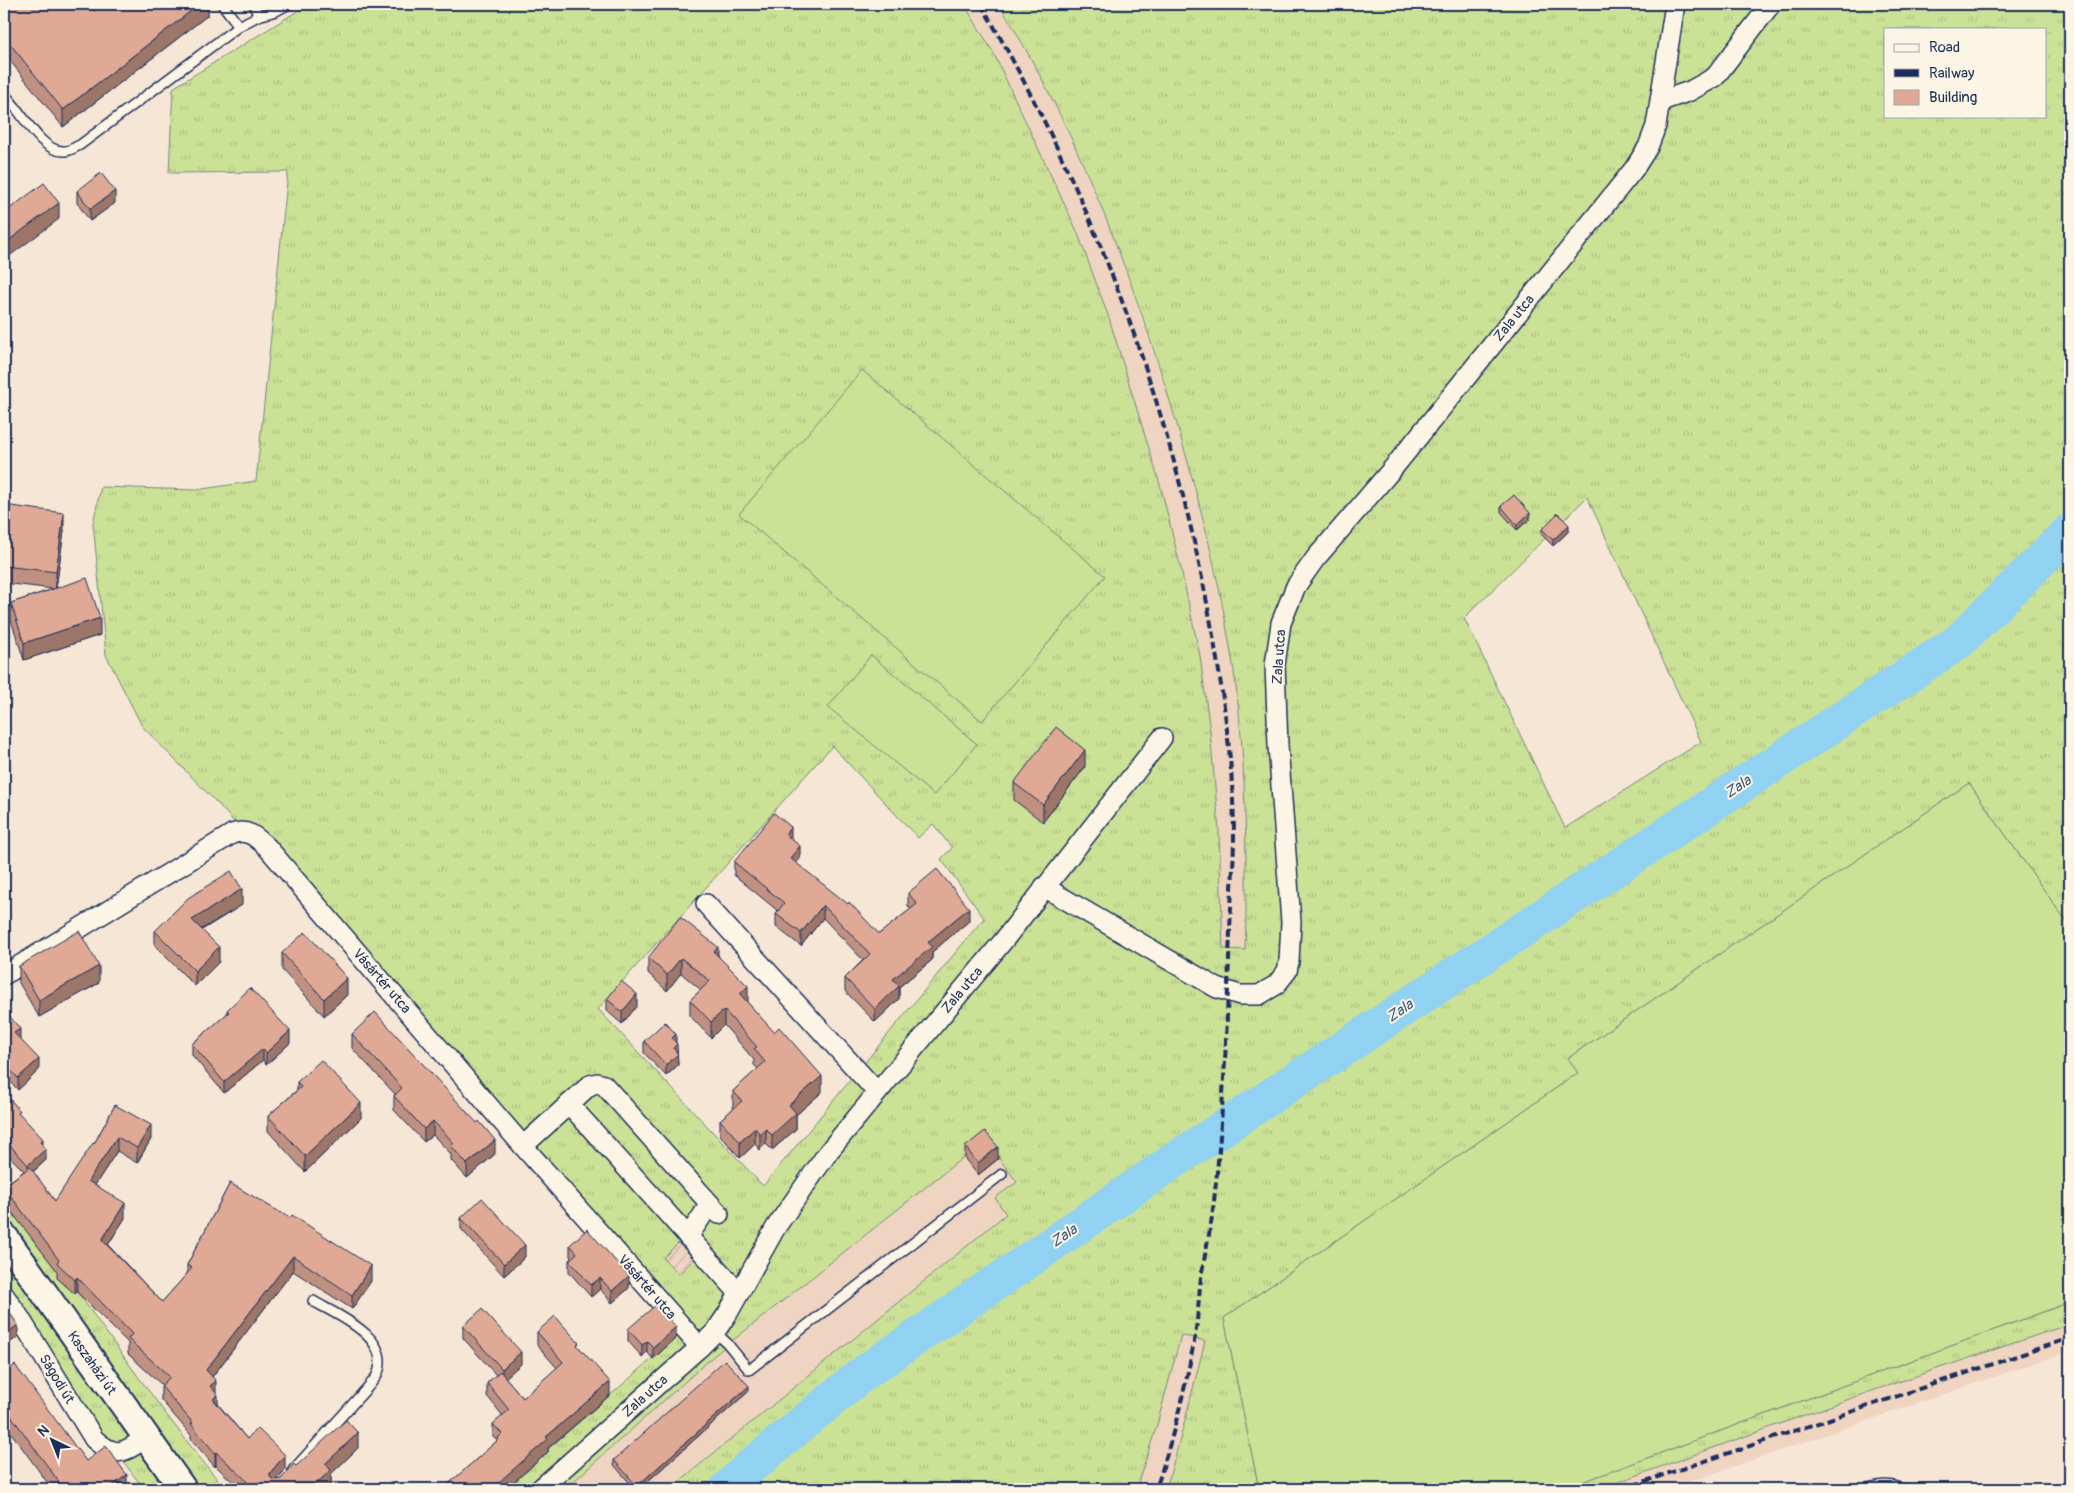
<svg xmlns="http://www.w3.org/2000/svg" width="2074" height="1493" viewBox="0 0 2074 1493" font-family="Pangolin,sans-serif">
	<style>
		.built { fill: #efd4c2 }
		.industrial { fill: url(#industrial-furrows) }
		.grass { fill: url(#grass-tufts); stroke: #73887a; fill-rule: evenodd }
		.pitch { fill: #cbe196; stroke: #73887a }
		.lines { fill: none; stroke-linecap: round; stroke-linejoin: round }
		.river { stroke: #91d1f2; stroke-width: 36 }
		.lane-casing { stroke: #1b2f5e; stroke-width: 12 }
		.street-casing { stroke: #1b2f5e; stroke-width: 22 }
		.secondary-casing { stroke: #1b2f5e; stroke-width: 30 }
		.lane { stroke: #fcf5e5; stroke-width: 9 }
		.street { stroke: #fcf5e5; stroke-width: 19 }
		.secondary { stroke: #fcf5e5; stroke-width: 26 }
		.rail { stroke: #1b2f5e; stroke-width: 4; stroke-dasharray: 8 4; stroke-linecap: butt }
		.wall { fill: #c09180; stroke: #1b2f5e }
		.shaded-wall { fill: #9c7668; stroke: #1b2f5e }
		.building { fill: #dfa995; stroke: #1b2f5e }
		.labels { text-anchor: middle; dominant-baseline: central; stroke-width: 4; stroke-linejoin: round; paint-order: stroke }
		.street-label { font-size: 14px; fill: #1b2f5e; stroke: #fcf5e5 }
		.water-label { font-size: 15px; font-style: italic; fill: #385883; stroke: #fcf5e5 }
	</style>
	<defs>
		<pattern id="industrial-furrows" width="10" height="10" patternUnits="userSpaceOnUse" patternTransform="scale(1.25)"><rect width="10" height="10" fill="#efd4c2"/><path d="M-1 1l2-2M0 10L10 0M9 11l2-2" fill="none" stroke="#ccb6a9"/></pattern>
		<pattern id="grass-tufts" width="24" height="20" patternUnits="userSpaceOnUse" patternTransform="scale(1.25)"><rect width="24" height="20" fill="#cbe196"/><path d="M3 7l-1-3M5 7V3M7 7l1-3M15 17l-1-3M17 17v-4M19 17l1-3" fill="none" stroke="#aec184"/></pattern>
	</defs>
	<rect width="100%" height="100%" fill="#f6e6d5"/>
	<filter id="ink" filterUnits="userSpaceOnUse"><feTurbulence type="fractalNoise" baseFrequency=".02" numOctaves="2"/><feDisplacementMap in="SourceGraphic" scale="10" xChannelSelector="R" yChannelSelector="G"/><feConvolveMatrix kernelMatrix="1 2 1 2 8 2 1 2 1" color-interpolation-filters="sRGB"/></filter>
	<g filter="url(#ink)">
		<g class="built">
			<polygon points="964,4 999,4 1041,77 1078,155 1117,246 1180,432 1205,529 1227,629 1236,688 1243,766 1246,844 1245,950 1223,949 1219,831 1200,656 1182,573 1161,488 1109,318 1077,231 993,52"/>
			<polygon points="985,1140 1018,1182 995,1198 1006,1214 670,1489 565,1489 717,1353"/>
			<polygon points="2070,1324 2070,1351 1668,1489 1599,1489 1863,1394"/>
			<polygon points="1181,1334 1206,1341 1182,1432 1166,1489 1136,1489 1157,1425"/>
		</g>
		<polygon class="industrial" points="678,1243 694,1259 678,1274 662,1258"/>
		<g class="grass">
			<path d="M309,4h655l29,48 84,179 32,87 52,170 21,85 18,83 10,76 9,99 4,118 22,1c1,-23 1,-47 1,-70 0,-64 -2,-130 -10,-194 -16,-115 -47,-228 -83,-338 -39,-118 -88,-238 -154,-344h1071v923l-101,-144 -401,275 10,15 -354,245 35,171h-93l16,-57 23,-91 -24,-6 -24,90 -21,64h-466l336,-275 -11,-16 22,-16 -32,-42 -268,213 -152,136h-63l180,-156 -462,-527 -78,-80 -36,-71 -13,-132 8,-36 95,3 60,-9 32,-309 -119,1 4,-85zM1885,29h160v87h-160zM1587,497l114,245 -136,86 -101,-210zM832,746l86,92 15,-14 19,24 -11,11 43,59 -221,268 -165,-177zM678,1243l16,16 -15,15 -16,-16z"/>
			<path d="M4,1188c72,101 142,205 221,301h-81l-140,-185z"/>
			<polygon points="2070,1302 2070,1324 1863,1394 1599,1489 1563,1489"/>
		</g>
		<g class="pitch">
			<polygon points="862,370 1105,576 982,721 739,514"/>
			<polygon points="871,655 977,744 934,795 828,707"/>
			<polygon points="1969,783 2070,927 2070,1302 1563,1489 1259,1489 1224,1318 1578,1073 1568,1058"/>
		</g>
		<g class="lines">
			<polyline class="river" points="727,1489 751,1466 861,1375 1179,1157 1958,642 2070,531"/>
			<g class="lane-casing">
				<g id="lane">
					<polyline points="222,4 239,26"/>
					<polyline points="254,4 258,16"/>
					<path d="M4,94c17,15 36,59 61,57 5,0 10,-4 15,-6l159,-119 19,-10 18,-5 13,-7"/>
					<polyline points="715,1332 727,1343 749,1370 1002,1174"/>
					<path d="M293,1470l75,-83c3,-4 7,-8 9,-12 17,-37 -40,-60 -64,-74"/>
					<path d="M1865,1489c14,-4 25,-6 38,0"/>
				</g>
			</g>
			<g class="street-casing">
				<g id="street">
					<polyline points="1661,101 1690,91 1715,77 1771,4"/>
					<polyline points="1044,887 1217,988 1240,995 1259,995 1276,985 1287,971 1289,962 1291,922 1278,745 1275,665 1281,623 1296,586 1315,559 1394,467 1634,169 1648,147 1656,126 1675,4"/>
					<polyline points="706,904 877,1092"/>
					<path d="M4,975l228,-141c15,-6 24,3 35,13l256,299 177,201"/>
					<polyline points="569,1104 738,1292"/>
					<polyline points="523,1146 590,1085 597,1083 604,1085 719,1214"/>
					<polyline points="688,1237 710,1204"/>
					<path d="M4,1295l14,20 76,124c21,19 29,15 51,-1"/>
					<polyline points="540,1489 700,1347 715,1332 728,1313 776,1227 829,1151 1004,940 1162,738"/>
				</g>
			</g>
			<g class="secondary-casing">
				<polyline id="secondary" points="4,1236 183,1489"/>
			</g>
			<use href="#lane" class="lane"/>
			<use href="#street" class="street"/>
			<use href="#secondary" class="secondary"/>
			<g class="rail">
				<path d="M981,4c112,192 190,401 230,620 12,68 22,138 23,207 0,33 -3,67 -4,101 -2,49 -3,98 -6,146 -3,47 -6,93 -12,139 -3,20 -8,41 -11,61 -3,23 -3,46 -8,69 -9,48 -22,96 -37,142"/>
				<polyline points="1622,1489 2070,1338"/>
			</g>
		</g>
		<g class="wall">
			<polygon points="4,4 94,11 208,4 208,15 63,127 7,57"/>
			<polygon points="77,191 115,203 90,221 77,203"/>
			<polygon points="4,505 64,530 56,588 100,635 24,660 11,620 11,603 53,589 4,583"/>
			<polygon points="1501,506 1530,519 1517,530 1501,512"/>
			<polygon points="1542,529 1569,531 1553,546 1542,535"/>
			<polygon points="1085,767 1043,822 1014,800 1014,783"/>
			<polygon points="791,839 800,859 796,863 879,934 911,909 908,906 908,893 969,921 932,952 932,960 899,987 899,999 875,1022 845,991 845,978 863,960 823,918 801,946 776,927 776,914 778,911 734,875 734,862"/>
			<polygon points="242,905 202,930 219,962 195,986 155,946 155,931"/>
			<polygon points="282,953 347,995 324,1016 282,970"/>
			<polygon points="718,955 747,1002 822,1092 796,1115 796,1129 772,1150 766,1144 760,1150 755,1144 740,1158 720,1135 720,1120 734,1108 733,1107 733,1091 758,1069 754,1065 754,1060 724,1025 711,1038 690,1016 690,1000 701,990 681,973 667,991 648,973 648,958"/>
			<polygon points="19,966 99,983 39,1017 19,983"/>
			<polygon points="607,999 637,1006 622,1024 607,1011"/>
			<polygon points="227,1010 290,1043 266,1065 263,1060 224,1093 192,1055 192,1044 227,1014"/>
			<polygon points="4,1018 20,1039 39,1070 18,1090 4,1075"/>
			<polygon points="352,1034 495,1154 467,1178 451,1160 451,1154 433,1135 424,1142 394,1110 394,1096 395,1094 352,1048"/>
			<polygon points="644,1041 676,1043 678,1065 666,1076 644,1053"/>
			<polygon points="297,1082 361,1118 305,1172 268,1131 268,1116 297,1090"/>
			<polygon points="4,1094 43,1146 46,1160 33,1172 55,1201 94,1144 115,1105 151,1139 137,1163 117,1151 95,1185 125,1218 108,1245 162,1302 187,1274 187,1265 230,1183 371,1281 352,1309 293,1271 212,1377 218,1404 247,1439 285,1470 276,1480 281,1479 296,1466 358,1448 331,1474 331,1485 326,1489 240,1489 216,1466 215,1467 191,1439 191,1435 161,1400 161,1386 162,1385 128,1354 128,1343 77,1292 75,1294 57,1278 57,1271 4,1202 4,1186 24,1171 4,1151"/>
			<polygon points="965,1147 998,1159 978,1175 965,1159"/>
			<polygon points="461,1218 525,1257 504,1276 461,1229"/>
			<polygon points="570,1245 629,1288 612,1303 600,1289 591,1297 569,1272 569,1260 571,1258 570,1256"/>
			<polygon points="463,1326 521,1364 505,1377 523,1398 557,1368 537,1345 537,1332 579,1347 610,1395 548,1448 548,1452 506,1489 443,1489 497,1441 493,1437 493,1424 503,1416 487,1396 487,1383 496,1375 463,1338"/>
			<polygon points="628,1329 676,1338 653,1359 647,1352 642,1357 628,1341"/>
			<polygon points="4,1373 86,1461 127,1489 52,1489 4,1423"/>
			<polygon points="749,1391 639,1489 635,1489 614,1465 614,1460"/>
		</g>
		<g class="shaded-wall">
			<polygon points="200,4 208,4 208,15 63,127 63,110"/>
			<polygon points="7,40 7,57 4,60 4,43"/>
			<polygon points="115,191 115,203 90,221 90,209"/>
			<polygon points="59,203 59,219 4,260 4,244"/>
			<polygon points="64,513 64,530 56,589 56,572"/>
			<polygon points="1530,513 1530,519 1517,530 1517,525"/>
			<polygon points="1569,525 1569,531 1553,546 1553,540"/>
			<polygon points="100,618 100,635 24,660 24,643"/>
			<polygon points="1085,750 1085,767 1043,822 1043,805"/>
			<polygon points="791,827 791,840 785,834"/>
			<polygon points="800,846 800,859 790,871 790,858"/>
			<polygon points="242,889 242,905 192,935 192,920"/>
			<polygon points="823,905 823,918 801,946 801,933"/>
			<polygon points="969,908 969,921 932,952 932,960 899,987 899,999 875,1022 875,1009 893,979 928,942"/>
			<polygon points="219,947 219,962 195,986 195,971"/>
			<polygon points="718,947 718,963 714,952"/>
			<polygon points="681,958 681,973 667,991 667,975"/>
			<polygon points="99,966 99,983 39,1017 39,1000"/>
			<polygon points="347,978 347,995 324,1016 324,999"/>
			<polygon points="748,986 748,1002 740,1009 740,994"/>
			<polygon points="637,994 637,1006 622,1024 622,1012"/>
			<polygon points="724,1010 724,1025 711,1038 711,1022"/>
			<polygon points="20,1029 20,1041 14,1033"/>
			<polygon points="290,1031 290,1043 266,1065 266,1053"/>
			<polygon points="676,1034 676,1045 672,1038"/>
			<polygon points="677,1044 678,1065 666,1076 666,1065 673,1048"/>
			<polygon points="263,1049 263,1060 224,1093 224,1082"/>
			<polygon points="39,1059 39,1070 18,1090 18,1078"/>
			<polygon points="822,1076 822,1092 796,1115 796,1129 772,1150 772,1135 789,1105"/>
			<polygon points="361,1103 361,1118 305,1172 305,1156"/>
			<polygon points="433,1121 433,1135 424,1142 424,1129"/>
			<polygon points="151,1125 151,1139 137,1163 137,1148"/>
			<polygon points="755,1128 755,1144 740,1158 740,1142"/>
			<polygon points="766,1129 766,1144 760,1150 760,1134"/>
			<polygon points="117,1137 117,1151 88,1196 88,1181"/>
			<polygon points="43,1139 43,1150 40,1142"/>
			<polygon points="495,1140 495,1154 467,1178 467,1164"/>
			<polygon points="998,1147 998,1159 978,1175 978,1163"/>
			<polygon points="46,1149 46,1160 28,1176 28,1165"/>
			<polygon points="125,1203 125,1218 102,1254 102,1240"/>
			<polygon points="525,1245 525,1257 504,1276 504,1264"/>
			<polygon points="293,1256 293,1271 206,1385 206,1370"/>
			<polygon points="371,1266 371,1281 352,1309 352,1295"/>
			<polygon points="629,1276 629,1288 612,1303 612,1291"/>
			<polygon points="77,1277 77,1292 75,1294 75,1280"/>
			<polygon points="600,1278 600,1289 591,1297 591,1285"/>
			<polygon points="18,1325 18,1337 4,1347 4,1335"/>
			<polygon points="676,1327 676,1338 653,1359 653,1347"/>
			<polygon points="647,1341 647,1352 642,1357 642,1345"/>
			<polygon points="521,1352 521,1364 502,1381 502,1369"/>
			<polygon points="216,1381 216,1396 210,1386"/>
			<polygon points="610,1382 610,1395 548,1448 548,1452 506,1489 491,1489 546,1437"/>
			<polygon points="749,1386 749,1391 639,1489 637,1489 637,1486"/>
			<polygon points="218,1395 218,1409 213,1399"/>
			<polygon points="358,1433 358,1448 331,1474 331,1485 326,1489 310,1489 325,1464"/>
			<polygon points="216,1452 216,1466 215,1467 215,1453"/>
			<polygon points="285,1455 285,1470 270,1487 270,1473"/>
			<polygon points="127,1475 127,1489 108,1489"/>
		</g>
		<g class="building">
			<polygon points="4,4 88,4 94,11 103,4 200,4 63,110 7,40 4,43"/>
			<polygon points="101,173 115,191 90,209 77,191"/>
			<polygon points="44,183 59,203 4,244 4,213"/>
			<polygon points="1514,495 1530,513 1517,525 1501,506"/>
			<polygon points="4,505 64,513 56,572 4,566"/>
			<polygon points="1558,513 1569,525 1553,540 1542,529"/>
			<polygon points="87,578 100,618 24,643 11,603"/>
			<polygon points="1056,727 1085,750 1043,805 1014,783"/>
			<polygon points="774,813 791,827 785,834 800,846 790,858 848,904 849,902 879,934 917,904 908,893 937,869 969,908 928,942 932,947 893,979 899,986 875,1009 845,978 870,954 823,905 801,933 776,914 784,903 734,862"/>
			<polygon points="231,871 242,889 192,920 219,947 195,971 155,931 188,898"/>
			<polygon points="680,917 718,947 714,952 748,986 740,994 774,1032 779,1027 822,1076 789,1105 796,1113 772,1135 766,1129 760,1134 755,1128 740,1142 720,1120 742,1101 733,1091 765,1062 754,1049 757,1047 724,1010 711,1022 690,1000 710,981 681,958 667,975 648,958"/>
			<polygon points="79,931 99,966 39,1000 19,966"/>
			<polygon points="305,932 347,978 324,999 282,953"/>
			<polygon points="621,981 637,994 622,1012 607,999"/>
			<polygon points="250,988 290,1031 266,1053 263,1049 224,1082 192,1044 229,1012 227,1010"/>
			<polygon points="375,1012 477,1123 479,1121 495,1140 467,1164 451,1146 454,1143 433,1121 424,1129 394,1096 402,1088 352,1034"/>
			<polygon points="8,1014 20,1029 14,1033 39,1059 18,1078 4,1063 4,1018"/>
			<polygon points="665,1022 676,1034 672,1038 677,1044 673,1048 678,1054 666,1065 644,1041"/>
			<polygon points="321,1060 361,1103 305,1156 268,1116 301,1087 297,1082"/>
			<polygon points="5,1093 20,1111 18,1112 43,1139 40,1142 46,1149 28,1165 4,1139 4,1094"/>
			<polygon points="115,1105 151,1125 137,1148 117,1137 88,1181 125,1203 102,1240 162,1302 192,1268 187,1265 230,1183 290,1218 292,1215 371,1266 352,1295 293,1256 206,1370 216,1381 210,1386 218,1395 213,1399 247,1439 257,1428 285,1455 270,1473 270,1477 274,1480 281,1479 294,1464 296,1466 346,1420 358,1433 325,1464 331,1470 310,1489 245,1489 242,1486 247,1481 216,1452 215,1453 191,1424 193,1423 161,1386 170,1377 128,1339 132,1334 77,1277 75,1280 57,1263 59,1260 4,1187 4,1186 30,1167 55,1201 93,1143 94,1144"/>
			<polygon points="985,1131 998,1147 978,1163 965,1147"/>
			<polygon points="482,1198 525,1245 504,1264 461,1218"/>
			<polygon points="587,1229 629,1276 612,1291 600,1278 591,1285 569,1260 577,1253 570,1245"/>
			<polygon points="4,1304 18,1325 4,1335"/>
			<polygon points="657,1304 676,1327 653,1347 647,1341 642,1345 628,1329"/>
			<polygon points="482,1309 521,1352 502,1369 463,1326"/>
			<polygon points="555,1316 579,1343 577,1345 610,1382 546,1437 548,1439 491,1489 443,1489 499,1439 498,1438 502,1434 493,1424 509,1410 487,1383 500,1371 523,1398 563,1362 537,1332"/>
			<polygon points="725,1360 749,1386 637,1486 614,1460"/>
			<polygon points="15,1365 86,1461 106,1446 127,1475 108,1489 64,1489 4,1406 4,1373"/>
		</g>
	</g>
	<g class="labels">
		<g class="street-label">
			<text transform="translate(1514 318) rotate(-51)">Zala utca</text>
			<text transform="translate(1279 657) rotate(-86)">Zala utca</text>
			<text transform="translate(382 981) rotate(49)">Vásártér utca</text>
			<text transform="translate(962 990) rotate(-50)">Zala utca</text>
			<text transform="translate(647 1287) rotate(49)">Vásártér utca</text>
			<text transform="translate(92 1363) rotate(55)">Kaszaházi út</text>
			<text transform="translate(57 1379) rotate(59)">Ságodi út</text>
			<text transform="translate(645 1396) rotate(-42)">Zala utca</text>
		</g>
		<g class="water-label">
			<text transform="translate(1738 787) rotate(-34)">Zala</text>
			<text transform="translate(1400 1011) rotate(-34)">Zala</text>
			<text transform="translate(1064 1236) rotate(-34)">Zala</text>
		</g>
	</g>
	<rect width="2074" height="1493" fill="none" stroke="#fcf5e5" stroke-width="20"/>
	<rect x="10" y="10" width="2054" height="1473" fill="none" stroke="#1b2f5e" stroke-width="2" filter="url(#ink)"/>
	<rect x="1884" y="28" width="162" height="90" fill="#fcf5e5" stroke="#a2a6af"/>
	<rect x="1894" y="44" width="25" height="8" fill="#fcf5e5" stroke="#a2a6af"/>
	<text x="1929" y="52" font-size="15" fill="#1b2f5e">Road</text>
	<rect x="1894" y="69" width="25" height="8" fill="#1b2f5e" stroke="#a2a6af"/>
	<text x="1929" y="78" font-size="15" fill="#1b2f5e">Railway</text>
	<rect x="1894" y="90" width="25" height="15" fill="#dfa995" stroke="#a2a6af"/>
	<text x="1929" y="102" font-size="15" fill="#1b2f5e">Building</text>
	<g transform="translate(52 1440) rotate(317)" stroke="#fcf5e5" stroke-width="4" paint-order="stroke">
	<path d="M0-4L9 19L0 12L-9 19Z" fill="#1b2f5e"/>
	<text y="-8" font-size="14" font-weight="bold" text-anchor="middle" fill="#1b2f5e">N</text>
	</g>
</svg>
